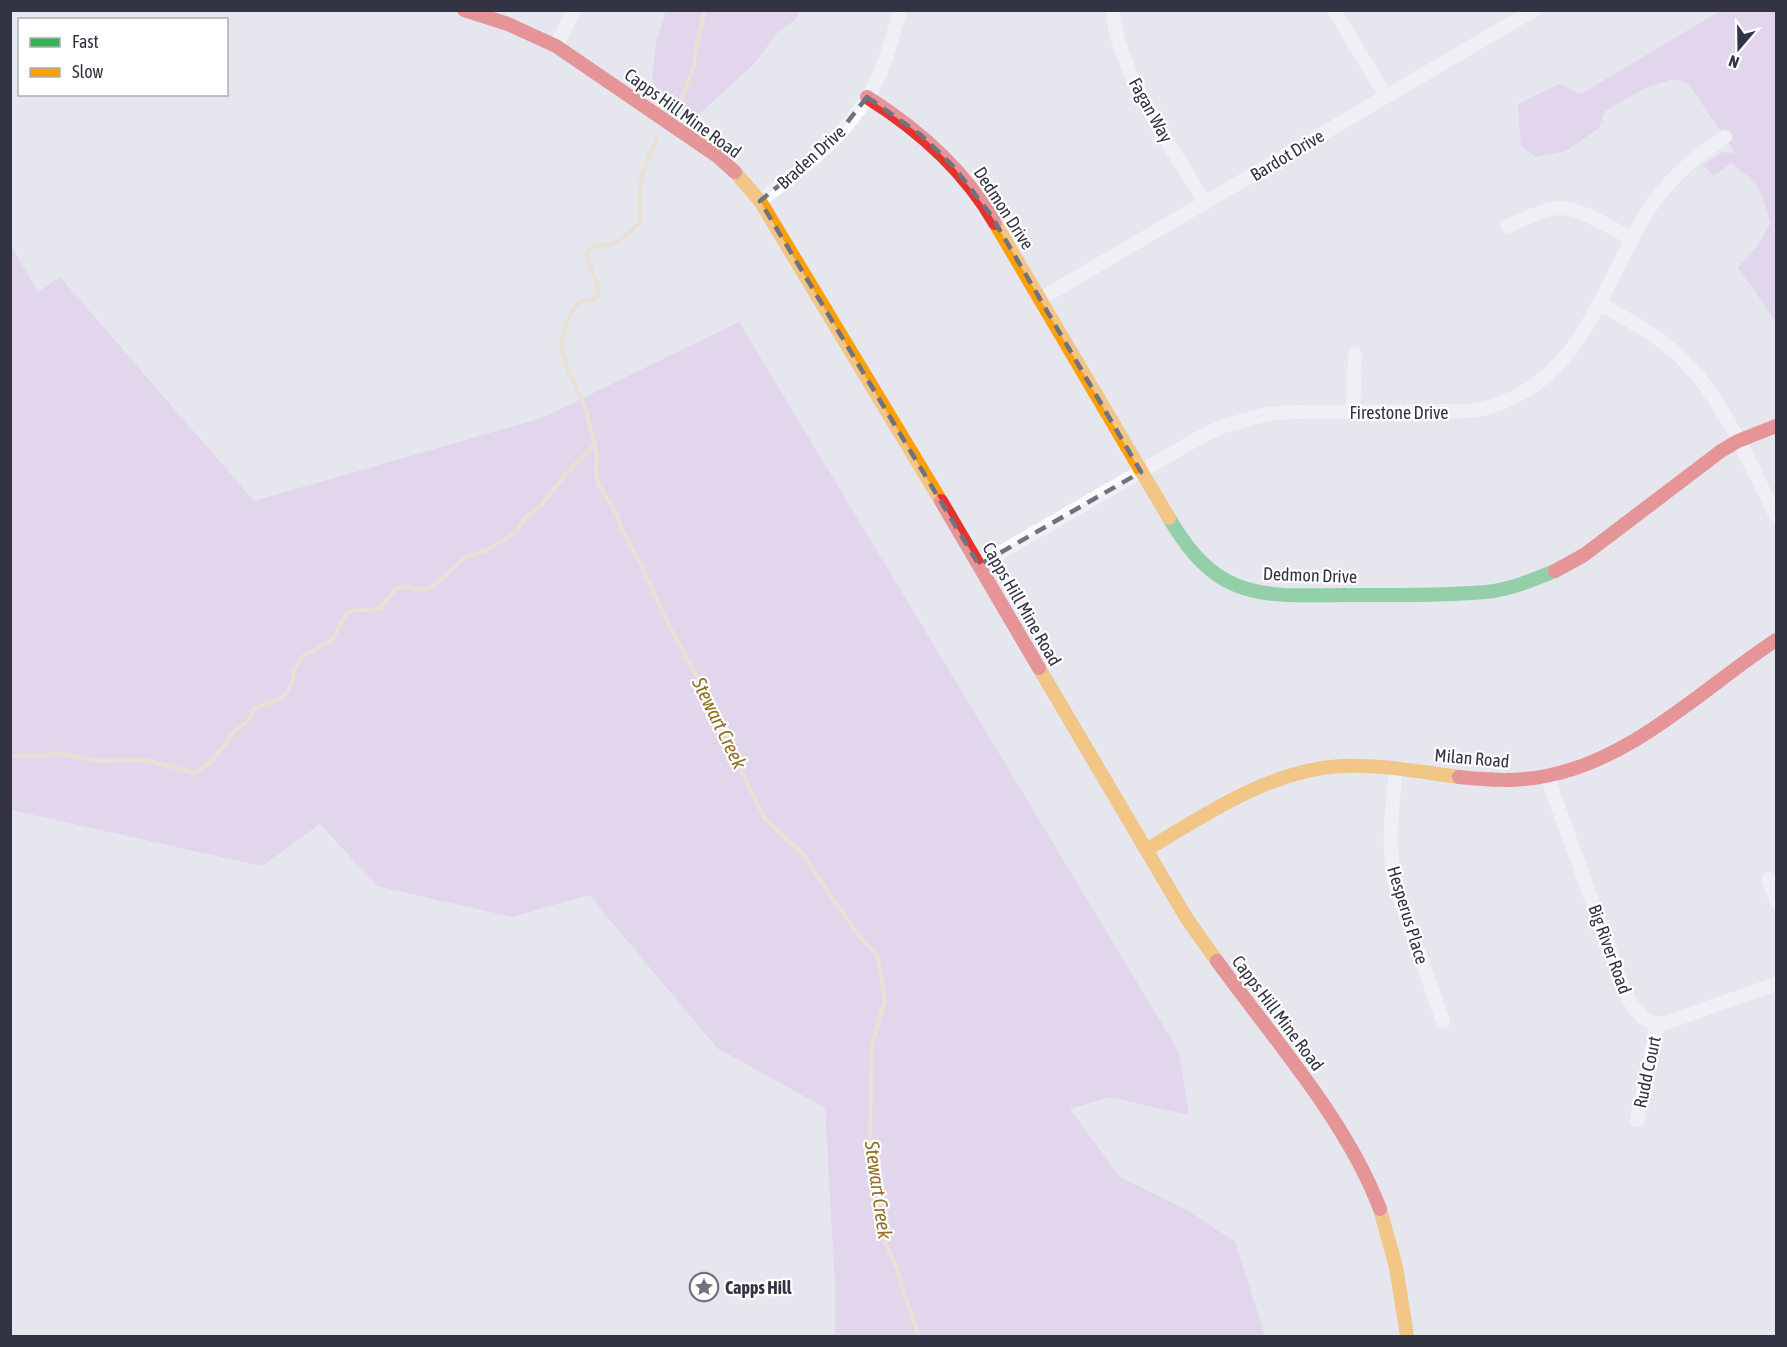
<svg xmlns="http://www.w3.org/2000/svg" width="1787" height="1347" viewBox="0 0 1787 1347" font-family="'Asap Condensed',sans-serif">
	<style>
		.green { fill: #ddc4eb }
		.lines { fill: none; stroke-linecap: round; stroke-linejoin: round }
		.stream { stroke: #efdab3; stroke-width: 4 }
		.street { stroke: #fbfbfc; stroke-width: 14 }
		.fast { stroke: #30b455; stroke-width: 14 }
		.slow { stroke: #ff9f0a; stroke-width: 14 }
		.jam { stroke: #e5322d; stroke-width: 14 }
		.marked { fill: none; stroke: #71727f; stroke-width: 4.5; stroke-dasharray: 12 8; stroke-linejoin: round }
		.labels { text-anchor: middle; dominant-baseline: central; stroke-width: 4.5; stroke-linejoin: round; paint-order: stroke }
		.street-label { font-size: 18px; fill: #323443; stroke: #fff }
		.poi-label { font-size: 18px; font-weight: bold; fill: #323443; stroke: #fff; text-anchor: start }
		.water-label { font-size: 20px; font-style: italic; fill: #926f23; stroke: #fff }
	</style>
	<rect width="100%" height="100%" fill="#e6e6ee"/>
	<g class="green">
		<polygon points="666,11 666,10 800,11 795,20 778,32 754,64 697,116 685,114 659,95 652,76 656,43"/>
		<path d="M1720,11h56v311l-38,-55 20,-22 12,-21c-3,-10 -5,-20 -8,-29 -5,-14 -20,-23 -31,-32l-17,13 -11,-11 20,-13 12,1 -47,-70 -15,-4 -26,8 -42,24 -6,17 -33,23 -30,6 -15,-11 -3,-42 41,-20 22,10z"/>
		<polygon points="10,244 38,292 60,277 254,501 542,418 739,322 1179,1052 1189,1115 1110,1097 1070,1109 1120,1177 1187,1210 1235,1242 1265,1336 835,1336 835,1284 825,1108 717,1048 589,895 512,917 377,886 320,824 262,866 11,810"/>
	</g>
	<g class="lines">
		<g class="stream">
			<polyline points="679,105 694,67 696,48 705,10"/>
			<path d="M657,139c-8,17 -16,34 -18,53 -1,13 7,23 -4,35 -7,8 -17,15 -27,18 -8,1 -15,0 -21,6 -1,16 13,28 11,44l-5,5 -12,1 -8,9 -7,14 -5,23 5,18 19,42 12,46 -1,21 3,11 18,30 5,15 16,29 31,66 61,114 7,23 28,57 40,37 9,16 46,65 17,18 8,44 -13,46 -2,96 9,45 -1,27 7,29 13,29 5,20 16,45"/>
			<polyline points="10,756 42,756 56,753 100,761 145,760 195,773 211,762 235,731 247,722 254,709 283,697 288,690 293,680 293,672 303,656 332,640 346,614 355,610 372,610 381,608 395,589 406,586 418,590 434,586 465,557 485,551 515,533 526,517 540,507 564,476 595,444"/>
		</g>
		<g class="street">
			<path d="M1112,10c8,67 59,135 93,193"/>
			<polyline points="1334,10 1386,96"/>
			<polyline points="556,46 574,10"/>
			<path d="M760,201c44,-34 92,-69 117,-121 11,-22 16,-46 23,-70"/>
			<path d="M1508,226c15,-6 32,-16 49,-18 22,-2 56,21 75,31"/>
			<polyline points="1040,299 1534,10"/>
			<path d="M1599,303c22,13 46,25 66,41 54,41 81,113 111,172"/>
			<polyline points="1353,412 1355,354"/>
			<path d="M979,565l218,-126 24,-12 46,-13 24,-2 182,-1c109,-22 125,-121 176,-202 19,-30 47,-53 76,-72"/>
			<path d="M1396,769c-4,39 -9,76 -1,115l48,137"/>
			<path d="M1547,776l75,208c7,18 18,40 40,40l114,-40"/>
			<polyline points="1769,879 1776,901"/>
			<polyline points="1637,1120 1657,1024"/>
		</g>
		<path class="fast" d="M1169,518c15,25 32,49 58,63 37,20 85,13 126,14 44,0 88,1 132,-3 24,-2 48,-12 70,-21"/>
		<g class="slow">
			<polyline points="735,172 760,201 941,501"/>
			<polyline points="995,223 1169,518"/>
			<polyline points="1039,668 1187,919 1217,961"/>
			<path d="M1146,850c60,-36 124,-80 195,-84 40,-2 79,6 118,11"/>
			<polyline points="1380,1209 1396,1267 1407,1336"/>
		</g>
		<g class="jam">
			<polyline points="464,10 508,24 556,46 717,156 735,172"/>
			<path d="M867,97c51,32 98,74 128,126"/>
			<polyline points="941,501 1039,668"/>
			<polyline points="1555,571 1584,555 1721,451 1738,441 1776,426"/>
			<path d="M1459,777c29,3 58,5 87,-1 88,-17 157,-88 230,-136"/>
			<path d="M1217,961c55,76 130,160 163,248"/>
		</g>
	</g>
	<path d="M0 0H1787V1347H0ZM867,97l54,38 32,31 38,49 150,257 -162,93 -219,-364 72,-59z" fill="#e6e6ee" fill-opacity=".55" fill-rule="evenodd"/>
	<path class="marked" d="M867,97l54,38 32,31 38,49 150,257 -162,93 -219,-364 72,-59z"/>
	<defs>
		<g id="sight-ring" transform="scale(1.5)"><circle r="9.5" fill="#fff" stroke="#71727f" stroke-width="1.5"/><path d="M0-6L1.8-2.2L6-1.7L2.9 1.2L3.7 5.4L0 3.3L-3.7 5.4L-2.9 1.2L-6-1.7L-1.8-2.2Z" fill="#71727f"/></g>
	</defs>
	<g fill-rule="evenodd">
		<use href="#sight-ring" x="704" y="1287"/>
	</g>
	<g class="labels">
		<g class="street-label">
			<text transform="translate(1151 110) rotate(61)">Fagan Way</text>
			<text transform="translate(683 113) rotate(36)">Capps Hill Mine Road</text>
			<text transform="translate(1287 155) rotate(-31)">Bardot Drive</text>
			<text transform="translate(811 157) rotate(-42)">Braden Drive</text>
			<text transform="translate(1004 208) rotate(57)">Dedmon Drive</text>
			<text x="1399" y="412">Firestone Drive</text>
			<text transform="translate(1310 575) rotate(2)">Dedmon Drive</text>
			<text transform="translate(1022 604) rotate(60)">Capps Hill Mine Road</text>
			<text transform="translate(1472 758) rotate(5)">Milan Road</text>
			<text transform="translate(1408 915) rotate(73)">Hesperus Place</text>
			<text transform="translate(1610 949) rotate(70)">Big River Road</text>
			<text transform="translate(1278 1013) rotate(53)">Capps Hill Mine Road</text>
			<text transform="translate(1647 1072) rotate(-78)">Rudd Court</text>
		</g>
		<g class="poi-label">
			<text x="725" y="1287">Capps Hill</text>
		</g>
		<g class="water-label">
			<text transform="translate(720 723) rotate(64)">Stewart Creek</text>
			<text transform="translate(879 1190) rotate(82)">Stewart Creek</text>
		</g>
	</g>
	<rect width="1787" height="1347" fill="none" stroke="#323443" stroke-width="24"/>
	<rect x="18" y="18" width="210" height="78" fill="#ffffff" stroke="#adaeb4" stroke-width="1.5"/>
	<rect x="30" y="38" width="30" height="9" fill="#30b455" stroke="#adaeb4" stroke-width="1.5"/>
	<text x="72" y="48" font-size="18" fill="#323443">Fast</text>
	<rect x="30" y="68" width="30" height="9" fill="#ff9f0a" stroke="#adaeb4" stroke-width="1.5"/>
	<text x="72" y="78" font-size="18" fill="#323443">Slow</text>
	<g transform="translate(1739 48) rotate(200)" stroke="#ffffff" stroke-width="4.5" paint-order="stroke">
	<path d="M0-4.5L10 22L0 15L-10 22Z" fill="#323443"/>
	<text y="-9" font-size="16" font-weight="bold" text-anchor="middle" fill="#323443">N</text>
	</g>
</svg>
